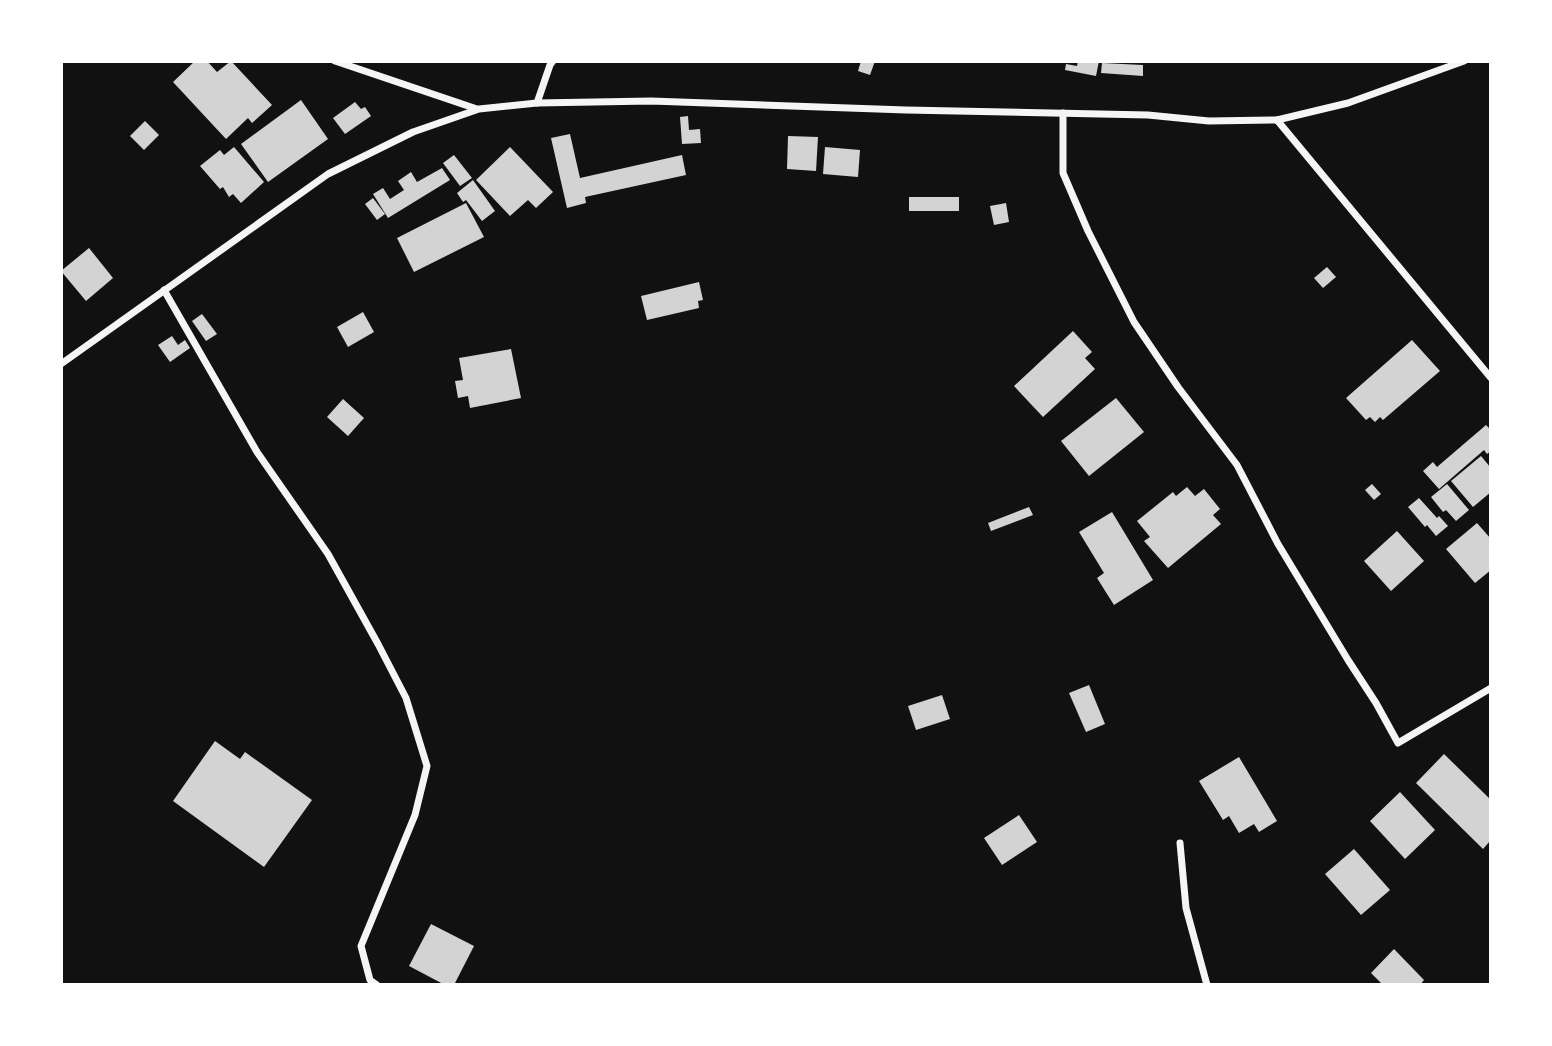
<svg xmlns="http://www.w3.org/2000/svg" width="1552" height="1046" viewBox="0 0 1552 1046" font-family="'Sofia Sans Condensed',sans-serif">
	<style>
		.building { fill: #d3d3d3 }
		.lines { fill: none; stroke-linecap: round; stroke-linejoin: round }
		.minor { stroke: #f5f5f5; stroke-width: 7 }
	</style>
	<rect width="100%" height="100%" fill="#111"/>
	<g class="building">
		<polygon points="195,61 207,61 217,72 231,61 272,105 252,123 248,118 226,139 173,82"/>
		<polygon points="861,61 875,61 870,75 858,71"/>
		<polygon points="1078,61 1099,61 1096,76 1065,70 1066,64 1077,66"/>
		<polygon points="1102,63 1143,65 1143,76 1101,73"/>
		<polygon points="301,100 328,139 268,182 241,144"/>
		<polygon points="355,102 361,109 365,107 371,116 345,134 333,118"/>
		<polygon points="688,116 689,130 700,129 701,143 682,144 680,117"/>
		<polygon points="145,121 159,135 144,150 130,136"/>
		<polygon points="570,134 580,178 682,155 686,175 585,197 586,203 567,208 551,138"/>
		<polygon points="788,136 818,137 816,171 787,169"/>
		<polygon points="234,147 264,182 241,203 233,194 229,197 223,187 220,189 200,166 220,150 224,155"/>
		<polygon points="510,147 553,192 536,208 528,200 510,216 476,180"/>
		<polygon points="825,147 860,150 858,177 823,174"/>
		<polygon points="454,155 472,178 460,186 443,163"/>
		<polygon points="442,168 450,180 388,218 373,194 383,188 390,199 404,190 398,181 411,172 417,182"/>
		<polygon points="473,180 495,211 482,221 466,200 463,202 457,193"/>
		<rect x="909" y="197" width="50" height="14"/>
		<polygon points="373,198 385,214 377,220 365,204"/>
		<polygon points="466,203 484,237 414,272 397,238"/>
		<polygon points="1006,203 1009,222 994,225 990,206"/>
		<polygon points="89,248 113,278 86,301 61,271"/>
		<polygon points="1327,267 1336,277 1323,288 1314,278"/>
		<polygon points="699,282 703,300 698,301 699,308 647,320 641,296"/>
		<polygon points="363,312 374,332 348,347 337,327"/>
		<polygon points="202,314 217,334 206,341 192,321"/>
		<polygon points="1073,331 1092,352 1085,358 1095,369 1043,417 1014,386"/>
		<polygon points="172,336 178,345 185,340 190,348 170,362 158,345"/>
		<polygon points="1412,340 1440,371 1383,420 1380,417 1375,422 1370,417 1366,420 1346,398"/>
		<polygon points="511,349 521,398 470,408 468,396 458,398 455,381 463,380 459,358"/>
		<polygon points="1116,398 1144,432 1089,476 1061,441"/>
		<polygon points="343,399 364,418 348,436 327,417"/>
		<polygon points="1486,425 1491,430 1491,451 1487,454 1484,450 1439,489 1423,471 1433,462 1437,467"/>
		<polygon points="1481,456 1491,468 1491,492 1473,507 1451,481"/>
		<polygon points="1372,484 1381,494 1374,500 1365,490"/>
		<polygon points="1447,484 1469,510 1456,521 1446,510 1443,512 1431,497"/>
		<polygon points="1187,487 1195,496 1204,489 1220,509 1213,515 1221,524 1168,568 1144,541 1150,537 1137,521 1173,492 1176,496"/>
		<polygon points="1419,498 1437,518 1439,516 1448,526 1436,536 1427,525 1425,527 1408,507"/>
		<polygon points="1029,507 1033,515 991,531 988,523"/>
		<polygon points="1112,512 1153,580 1114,605 1097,578 1104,573 1079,532"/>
		<polygon points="1477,523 1491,539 1491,570 1475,583 1446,549"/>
		<polygon points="1397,531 1424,561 1391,591 1364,561"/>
		<polygon points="1089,685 1105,724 1086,732 1069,693"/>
		<polygon points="942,695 950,719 916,730 908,706"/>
		<polygon points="215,741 240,759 245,752 312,800 264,867 173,801"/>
		<polygon points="1444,754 1491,800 1491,840 1483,849 1416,783"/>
		<polygon points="1239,757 1277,821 1259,832 1254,824 1239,833 1229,816 1223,820 1199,781"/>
		<polygon points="1400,792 1435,830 1405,859 1370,821"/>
		<polygon points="1019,815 1037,842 1002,865 984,838"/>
		<polygon points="1354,849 1390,890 1361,915 1325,874"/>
		<polygon points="431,924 474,946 454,985 445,985 409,966"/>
		<polygon points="1394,949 1424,980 1420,985 1383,985 1371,973"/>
	</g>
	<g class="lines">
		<g class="minor">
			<polyline points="335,61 477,109"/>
			<polyline points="537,103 550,65 553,61"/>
			<polyline points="1063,113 1063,173 1088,231 1134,322 1178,387 1237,465 1278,544 1348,660 1376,703 1398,743 1491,688"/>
			<polyline points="1277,120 1491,378"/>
			<polyline points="164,290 257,452 328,554 378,644 406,698 427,766 415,815 361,946 370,980 377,985"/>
			<polyline points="61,364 328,174 413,132 479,109 537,103 651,101 906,110 1148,115 1209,121 1277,120 1348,103 1464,61"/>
			<polyline points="1180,843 1186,908 1207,985"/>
		</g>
	</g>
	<rect width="1552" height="1046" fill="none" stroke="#ffffff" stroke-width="126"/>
</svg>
